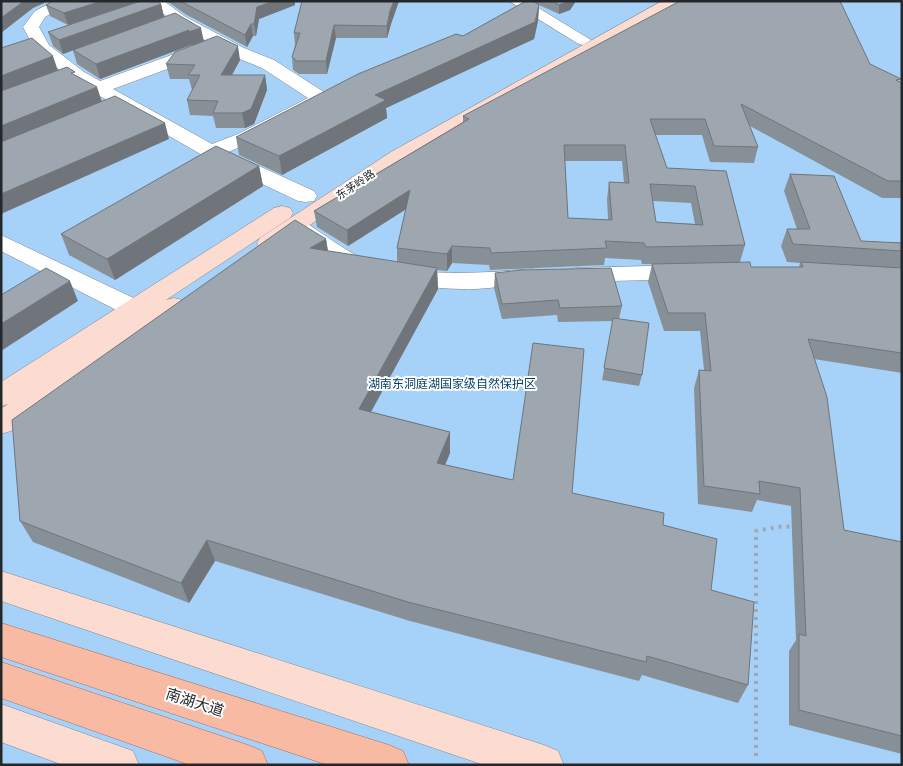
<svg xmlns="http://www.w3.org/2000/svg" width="903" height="766" viewBox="0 0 903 766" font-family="Manrope,'Noto Sans SC',sans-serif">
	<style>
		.green { fill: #a6d2f9 }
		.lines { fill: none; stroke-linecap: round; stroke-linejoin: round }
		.street-casing { stroke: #7f8890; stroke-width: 1 }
		.secondary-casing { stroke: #7f8890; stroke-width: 1 }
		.primary-casing { stroke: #ac6952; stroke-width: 1 }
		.path { stroke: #a1a9b0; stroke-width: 4; stroke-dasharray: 3 5; stroke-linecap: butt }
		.street { fill: #fff; fill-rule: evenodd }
		.secondary { fill: #fcdcd1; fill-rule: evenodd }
		.primary { fill: #f9baa4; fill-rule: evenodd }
		.wall { fill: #889097; fill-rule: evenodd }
		.shaded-wall { fill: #6f757b }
		.building { fill: #9ea7b0; stroke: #6f757b; fill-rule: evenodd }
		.labels { text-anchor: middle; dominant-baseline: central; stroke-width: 4; stroke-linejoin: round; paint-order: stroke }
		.far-street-label { font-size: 11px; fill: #24282b; stroke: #fff }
		.park-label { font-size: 12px; fill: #074168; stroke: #fff }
		.near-street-label { font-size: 15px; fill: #24282b; stroke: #fff }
	</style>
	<rect width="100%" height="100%" fill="#d8e1ea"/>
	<rect class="green" x="1" y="1" width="901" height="764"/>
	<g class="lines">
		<g class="street-casing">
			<g id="street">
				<polygon points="54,1 73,1 45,17 39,27 49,45 84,72 100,81 196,46 208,46 210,50 208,54 113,89 212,144 238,134 308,98 262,68 232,56 174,22 147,1 164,1 184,16 244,48 274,60 327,94 330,98 327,102 252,142 228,152 314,191 317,196 314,201 306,202 298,201 204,156 72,80 36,51 23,27 35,11"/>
				<polygon points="509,1 527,1 591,40 583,45 577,43"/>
				<path d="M295,219l8,2c18,11 46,33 66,40 51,17 110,12 163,8l8,2 4,5 -4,5 -8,2c-23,2 -47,7 -70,6 -36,0 -75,-9 -110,-18l-65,-40 -3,-5 3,-5z"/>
				<polygon points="1,235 146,304 150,310 146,316 137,318 128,316 1,251"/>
				<polygon points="687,265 695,267 699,272 695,277 687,279 575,282 567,280 563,275 567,270 575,268"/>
			</g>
		</g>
		<g class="secondary-casing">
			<g id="secondary">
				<polygon points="662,1 680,1 405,160 276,248 268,250 260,248 257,243 260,238 391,152"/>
				<polygon points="282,206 290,208 293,213 290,218 166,300 174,298 183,300 186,306 183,312 11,431 1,434 1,409 8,404 1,406 1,382 274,208"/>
				<polygon points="1,571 544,745 558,751 564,765 484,765 1,601"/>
				<polygon points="1,704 133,751 139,765 63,765 1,742"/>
			</g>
		</g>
		<g class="primary-casing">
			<g id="primary">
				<polygon points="1,623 389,745 403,751 409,765 328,765 1,657"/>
				<polygon points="1,662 248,745 262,751 268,765 190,765 1,698"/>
			</g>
		</g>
		<polyline class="path" points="756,756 756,531 784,526 795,528"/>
		<use href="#street" class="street"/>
		<use href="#secondary" class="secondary"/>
		<use href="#primary" class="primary"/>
	</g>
	<g class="wall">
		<polygon points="140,1 68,25 50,16 46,5"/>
		<polygon points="167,1 295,1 295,5 259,19 256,36 253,36 247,47 185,14"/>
		<polygon points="302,1 399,1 391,24 387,38 336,38 327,74 299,74 293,70 292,57 295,45 294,33"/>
		<polygon points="526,1 576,1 570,10 559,14 539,5 538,21 534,39 386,108 387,118 282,175 239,155 236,137 463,36"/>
		<polygon points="161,4 164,17 203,41 240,60 232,75 265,75 267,90 254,124 245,128 216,128 213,116 190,115 187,100 193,90 192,90 189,79 170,79 166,64 191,46 191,45 100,79 77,64 73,50 63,54 53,46 48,32"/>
		<path d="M870,64l32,19v115h-20l-132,-72 8,21 -4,16 -44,-1 -8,-27h-47l12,33 59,3 19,74 -5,17 11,5h48l1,-4 -13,-1 -6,-16 6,-17h10l-13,-38 6,-17 71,67 41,2v130l-88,-14 30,171 58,12v212l-113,-29v-74l7,-11 -5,-134 -34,-6 -5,12 -54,-8 -4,-116 5,-18h5l-4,-39h-36l-16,-49 4,-18h-10l-1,-4 -36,-2 -1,7 -114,5 -1,-5 -37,-2 -5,8 -10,-1 1,19 -67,123 79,20v21l-5,12 127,28 91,32 48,65 37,95 -10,18 -96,-28 -3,6 -229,-60 -195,-60 -26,42 -156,-61 -13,-21 306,-282 2,12 69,11v-14l9,-39 -58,37 -31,-19 -3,-16 149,-89v-6zM565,161h57l2,22 -15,-1 -2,17 1,21 -40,-2zM653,201l38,2 4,21 -39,-2z"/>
		<polygon points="259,166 263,186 115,280 69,255 61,234"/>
		<polygon points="495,273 622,306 619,319 642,375 639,386 602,380 613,321 558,322 557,315 502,319 494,288"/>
	</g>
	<g class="shaded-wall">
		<polygon points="24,1 49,1 33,8 1,33 1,18"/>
		<polygon points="102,1 140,1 68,25 64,13"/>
		<polygon points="274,1 295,1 295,5 259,19 256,36 254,24 257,7"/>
		<polygon points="394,1 399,1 391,24 387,38 387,26 390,11"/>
		<polygon points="569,1 576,1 570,10 559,14 559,5"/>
		<polygon points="161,4 164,17 63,54 59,40"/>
		<polygon points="539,5 538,21 534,39 386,108 387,118 282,175 279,156 375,95"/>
		<polygon points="251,24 253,36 247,47 245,35"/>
		<polygon points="334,25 336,38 327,74 326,61"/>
		<polygon points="201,28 204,42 191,46 191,45 100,79 96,64 189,30"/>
		<polygon points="238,46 240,60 224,89 221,75"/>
		<polygon points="53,56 58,71 1,94 1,76"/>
		<polygon points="265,75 267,90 254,124 245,128 242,113"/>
		<polygon points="97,87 102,102 1,145 1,126"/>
		<polygon points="165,123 169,139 1,214 1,194"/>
		<polygon points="259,166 263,186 115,280 107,259"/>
		<polygon points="410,190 411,206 348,246 347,230"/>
		<polygon points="326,239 329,259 310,248"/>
		<polygon points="452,246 452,263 447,271 447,254"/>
		<polygon points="437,268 438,289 361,430 359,409"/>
		<polygon points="70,281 78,301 1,351 1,324"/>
		<polygon points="450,432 450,453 437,484 437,463"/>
		<polygon points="207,540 215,561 189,603 181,583"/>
	</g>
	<g class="building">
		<polygon points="1,1 24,1 1,18"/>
		<polygon points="53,1 102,1 64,13 46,5"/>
		<polygon points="141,1 157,1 161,4 59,40 48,32"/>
		<polygon points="180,1 274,1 257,7 254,24 251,24 245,35"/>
		<polygon points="302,1 394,1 390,11 387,26 334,25 326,61 297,61 292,57 300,33 294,33"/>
		<polygon points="526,1 533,1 539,5 535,22 375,95 386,100 279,156 236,137 358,74 456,34 463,36"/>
		<polygon points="552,1 569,1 559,5"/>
		<path d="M680,1h160l30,63 31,15 -5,1 6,3v98h-14l-147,-77 17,43 -44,-1 -9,-27h-55l17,49 59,3 19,74 -99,2 -2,-4 -39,-2 2,7 -116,5 -1,-5 -38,-2 -5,8 -50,-6 13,-58 -63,40 -33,-19 155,-92 -6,-3zM564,145h61l4,38 -20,-1 3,38 -44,-2zM650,184l45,2 8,39 -47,-3z"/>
		<polygon points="175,13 201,28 188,32 189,30 96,64 73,50"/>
		<polygon points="217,36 238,46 221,75 265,75 251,109 242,113 213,113 218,101 187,100 200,75 188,75 195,65 166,64 175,52"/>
		<polygon points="32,38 53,56 1,76 1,48"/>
		<polygon points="67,67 75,72 71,73 97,87 1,126 1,91"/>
		<polygon points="115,96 165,123 1,194 1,142"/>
		<polygon points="216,146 259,166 107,259 61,234"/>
		<polygon points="790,174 834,176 861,241 902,243 902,251 793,244 787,229 810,229"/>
		<polygon points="295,220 326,239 310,248 437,268 359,409 450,432 437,463 513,480 533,343 584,349 572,493 664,513 663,525 717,539 711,590 754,602 748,685 647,656 646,662 408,602 207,540 181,583 20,521 12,420"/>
		<polygon points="750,262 751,267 803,267 801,262 902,268 902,353 808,339 827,397 844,530 902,542 902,736 799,710 799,634 806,636 800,488 759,481 760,494 704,486 699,370 711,371 705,313 668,313 652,264"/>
		<polygon points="46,268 70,281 1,324 1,295"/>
		<polygon points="611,268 622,306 560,308 558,300 502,304 495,273 521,270"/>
		<polygon points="613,318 649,323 642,375 604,368"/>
	</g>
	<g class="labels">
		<g class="far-street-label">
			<text transform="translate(355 184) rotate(-34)">东茅岭路</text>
		</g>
		<g class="park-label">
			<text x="452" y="383">湖南东洞庭湖国家级自然保护区</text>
		</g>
		<g class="near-street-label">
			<text transform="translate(195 702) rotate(18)">南湖大道</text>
		</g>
	</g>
	<rect width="903" height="766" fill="none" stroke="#24282b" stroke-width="5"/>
</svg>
